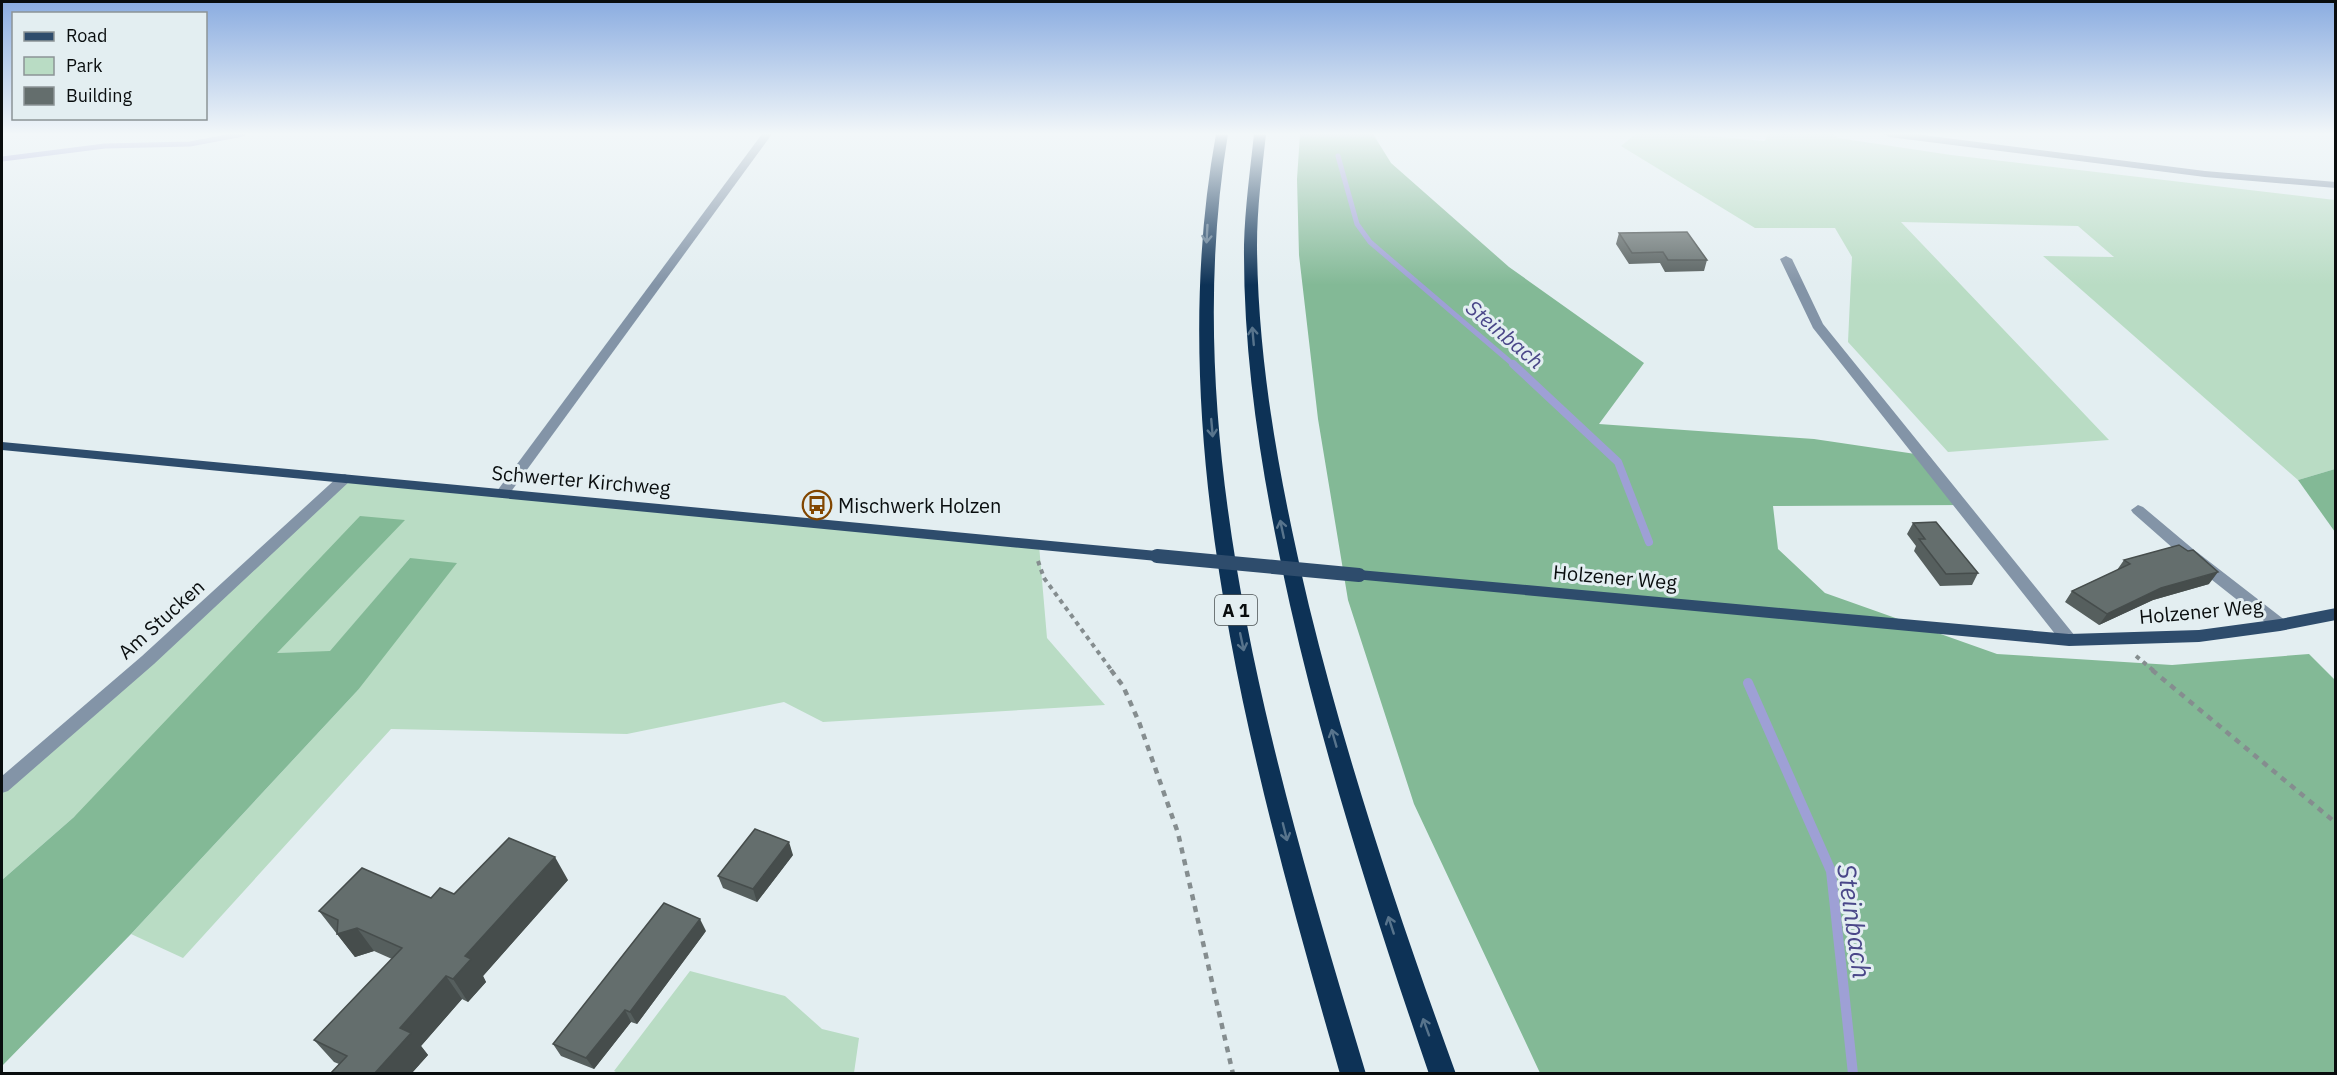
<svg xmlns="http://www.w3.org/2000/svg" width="2337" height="1075" viewBox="0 0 2337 1075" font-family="'IBM Plex Sans',sans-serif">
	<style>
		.green { fill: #b9dcc4 }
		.forest { fill: #83b996 }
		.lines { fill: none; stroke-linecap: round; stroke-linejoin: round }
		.stream-far2 { stroke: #9ea0d5; stroke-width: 5 }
		.stream-far1 { stroke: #9ea0d5; stroke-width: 8 }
		.stream { stroke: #9ea0d5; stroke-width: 10 }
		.path-far1 { stroke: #858d8f; stroke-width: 4; stroke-dasharray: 4.5 4.5; stroke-linecap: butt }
		.path { stroke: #858d8f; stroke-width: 4.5; stroke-dasharray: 6 6; stroke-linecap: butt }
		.minor { fill: #8394a7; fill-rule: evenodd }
		.major { fill: #2e4c6c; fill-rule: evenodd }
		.highway { fill: #0d3256; fill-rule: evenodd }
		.major-bridge { stroke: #2e4c6c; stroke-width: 14 }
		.wall { fill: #565f5e }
		.shaded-wall { fill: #464d4c }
		.building { fill: #646e6d; stroke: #464d4c; stroke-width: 1.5 }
		.oneway { stroke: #58748c }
		.labels { text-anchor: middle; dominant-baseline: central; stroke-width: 6; stroke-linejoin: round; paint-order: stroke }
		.shield { fill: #e3eef1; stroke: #4a5052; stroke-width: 1.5 }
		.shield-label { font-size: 18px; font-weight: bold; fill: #090d0e }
		.street-label { font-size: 20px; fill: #090d0e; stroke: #e3eef1 }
		.poi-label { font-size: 20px; fill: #090d0e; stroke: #e3eef1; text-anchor: start }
		.water-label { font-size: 21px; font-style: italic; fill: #4a4789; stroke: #e3eef1 }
		.near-water-label { font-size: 26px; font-style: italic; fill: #4a4789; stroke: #e3eef1 }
	</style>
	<rect width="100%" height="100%" fill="#e3eef1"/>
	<g class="green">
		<polygon points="1636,134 1685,134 1765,141 1768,134 1833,134 1838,138 1951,155 2335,200 2335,469 2298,480 2043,256 2114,257 2078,226 1901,222 2109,440 1948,452 1848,342 1852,257 1835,228 1755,228 1621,146"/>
		<polygon points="345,478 1039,545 1047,638 1105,705 823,722 784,702 627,734 391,729 183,958 131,934 358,690 410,558 330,652 276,653 74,817 2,880 2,786 58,740"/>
		<polygon points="690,971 785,996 822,1029 859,1038 854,1073 620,1074 614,1071"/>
	</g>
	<g class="forest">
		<polygon points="1300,134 1373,134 1391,163 1509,267 1644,363 1599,424 1814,439 1929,456 1966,505 1773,506 1778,549 1825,593 1997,654 2172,665 2309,654 2335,680 2335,1073 1540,1073 1414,804 1348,600 1318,419 1299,255 1297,179"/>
		<polygon points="2335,469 2336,469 2335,532 2298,480"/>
		<polygon points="360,516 405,520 277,653 330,651 410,558 457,563 358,690 131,934 2,1066 2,880 74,817"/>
	</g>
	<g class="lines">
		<g class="stream-far2">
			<polyline points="1338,156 1357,224 1370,242 1515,366"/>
			<polyline points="2,159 105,146 190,144 243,134"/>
		</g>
		<polyline class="stream-far1" points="1513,364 1618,462 1649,542"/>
		<polyline class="stream" points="1748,683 1831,871 1853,1074"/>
		<g class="path-far1">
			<polyline points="1038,561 1044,578 1112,671"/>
			<polyline points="2136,656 2154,671"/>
		</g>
		<g class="path">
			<polyline points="1111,670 1123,686 1139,722 1178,833 1233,1074"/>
			<polyline points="2152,670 2336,823"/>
		</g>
		<g class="minor">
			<polygon points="762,134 772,134 507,497 497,497 495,494 497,491"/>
			<polygon points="1884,134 1915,134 2205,171 2336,182 2336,188 2205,177 1889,137"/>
			<polygon points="1786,256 1792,259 1823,324 2075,636 2077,640 2075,644 2063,644 1813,328 1780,259"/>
			<polygon points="345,474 352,478 350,481 154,664 8,791 2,793 2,776 142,656 340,475"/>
			<polygon points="2138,505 2143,507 2193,549 2286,621 2288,625 2286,629 2274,629 2183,557 2133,513 2131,510"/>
		</g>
		<g class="major">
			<polygon points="2,442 1157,551 1165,556 1157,561 2,450"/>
			<polygon points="1359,570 2069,634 2199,630 2280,619 2336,608 2336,620 2280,631 2199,642 2069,646 1354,579 1351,575 1354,571"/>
		</g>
		<g class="highway">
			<path d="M1216,134h12c-52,311 49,644 138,940h-26c-85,-297 -180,-630 -124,-940z"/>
			<path d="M1254,134h12c-4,37 -9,74 -9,112 1,122 24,241 52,360 39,159 91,314 147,468h-27c-53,-155 -103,-310 -139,-469 -26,-118 -47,-238 -46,-360 1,-37 6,-74 10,-111z"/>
		</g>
		<polyline class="major-bridge" points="1157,556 1359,575"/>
	</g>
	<g class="wall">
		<polygon points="1619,233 1707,260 1704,271 1665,272 1660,263 1629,264 1616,244"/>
		<polygon points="1913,523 1978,573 1972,585 1940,586 1914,551 1916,546 1907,534"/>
		<polygon points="2124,560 2209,584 2153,600 2099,625 2065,602 2072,591 2117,570"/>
		<polygon points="793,855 757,902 723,888 718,876"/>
		<polygon points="568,880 483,976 486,982 468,1002 462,999 421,1046 428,1055 411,1074 330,1074 339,1064 334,1062 314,1040 392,959 374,951 355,957 319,911 431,898"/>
		<polygon points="706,931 637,1024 631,1022 594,1069 561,1056 553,1044"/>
	</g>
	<g class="shaded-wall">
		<polygon points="2218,572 2209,584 2153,600 2099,625 2107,614 2161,588"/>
		<polygon points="789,842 793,855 757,902 753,889"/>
		<polygon points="555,857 568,880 483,976 486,982 468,1002 453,979 465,956"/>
		<polygon points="700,919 706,931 637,1024 630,1012"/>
		<polygon points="357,928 374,951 355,957 337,934"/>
		<polygon points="446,976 462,999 421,1046 428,1055 411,1074 374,1074 400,1028"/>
		<polygon points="625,1010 631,1022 594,1069 586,1058"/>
	</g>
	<g class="building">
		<polygon points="1687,232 1707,260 1668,260 1663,252 1632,253 1619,233"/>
		<polygon points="1936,522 1978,573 1946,574 1919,539 1925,539 1913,523"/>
		<polygon points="2179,545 2188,551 2193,550 2218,572 2161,588 2107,614 2072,591 2130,564 2124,560"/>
		<polygon points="755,829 789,842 753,889 718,876"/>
		<polygon points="509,838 555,857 465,956 471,959 453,979 446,976 400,1028 411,1033 374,1074 330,1074 347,1056 314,1040 402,948 357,928 337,934 338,920 319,911 362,868 431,898 440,888 454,894"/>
		<polygon points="664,903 700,919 630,1012 625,1010 586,1058 553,1044"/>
	</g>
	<defs><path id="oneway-shaft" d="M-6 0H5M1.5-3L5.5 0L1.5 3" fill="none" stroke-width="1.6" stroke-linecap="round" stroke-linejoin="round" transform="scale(1.5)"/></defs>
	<g class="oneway">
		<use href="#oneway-shaft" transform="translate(1207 234) rotate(93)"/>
		<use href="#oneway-shaft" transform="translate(1253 336) rotate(-95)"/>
		<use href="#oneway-shaft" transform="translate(1212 428) rotate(85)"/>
		<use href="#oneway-shaft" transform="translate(1282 529) rotate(-102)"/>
		<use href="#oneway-shaft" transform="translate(1242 642) rotate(78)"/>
		<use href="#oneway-shaft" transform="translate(1334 738) rotate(-106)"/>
		<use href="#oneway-shaft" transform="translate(1285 832) rotate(76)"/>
		<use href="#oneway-shaft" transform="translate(1391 925) rotate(-108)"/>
		<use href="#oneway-shaft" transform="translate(1426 1027) rotate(-110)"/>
	</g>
	<linearGradient id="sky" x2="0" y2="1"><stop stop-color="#8aace0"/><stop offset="0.47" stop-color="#f2f7f9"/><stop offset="1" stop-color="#f2f7f9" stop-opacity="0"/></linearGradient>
	<rect width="2337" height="285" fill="url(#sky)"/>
	<defs>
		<g id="bus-ring" transform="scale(1.5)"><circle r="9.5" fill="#e3eef1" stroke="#824600" stroke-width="1.5"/><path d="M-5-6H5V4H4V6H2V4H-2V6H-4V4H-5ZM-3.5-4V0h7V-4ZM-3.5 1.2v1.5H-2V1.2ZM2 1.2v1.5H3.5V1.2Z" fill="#824600"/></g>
	</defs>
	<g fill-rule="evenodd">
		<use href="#bus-ring" x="817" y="505"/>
	</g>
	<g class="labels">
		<rect class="shield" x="1215" y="595" width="42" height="30" rx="4.5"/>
		<g class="shield-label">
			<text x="1236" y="610">A 1</text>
		</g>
		<g class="street-label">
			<text transform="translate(581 480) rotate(5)">Schwerter Kirchweg</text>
			<text transform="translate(1615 577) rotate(5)">Holzener Weg</text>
			<text transform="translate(2201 611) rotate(-5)">Holzener Weg</text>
			<text transform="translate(161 619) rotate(-42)">Am Stucken</text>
		</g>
		<g class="poi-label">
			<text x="838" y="505">Mischwerk Holzen</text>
		</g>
		<g class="water-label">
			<text transform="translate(1505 334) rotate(40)">Steinbach</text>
		</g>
		<g class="near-water-label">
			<text transform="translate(1855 921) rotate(82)">Steinbach</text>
		</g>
	</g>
	<rect width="2337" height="1075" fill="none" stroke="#090d0e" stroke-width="6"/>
	<rect x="12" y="12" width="195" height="108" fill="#e3eef1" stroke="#8c9496" stroke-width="1.5"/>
	<rect x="24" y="32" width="30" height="9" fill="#2e4c6c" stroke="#8c9496" stroke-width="1.5"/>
	<text x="66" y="42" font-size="18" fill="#090d0e">Road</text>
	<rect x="24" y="57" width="30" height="18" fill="#b9dcc4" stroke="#8c9496" stroke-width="1.5"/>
	<text x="66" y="72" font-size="18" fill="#090d0e">Park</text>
	<rect x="24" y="87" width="30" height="18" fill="#646e6d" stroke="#8c9496" stroke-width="1.5"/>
	<text x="66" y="102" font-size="18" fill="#090d0e">Building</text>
</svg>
